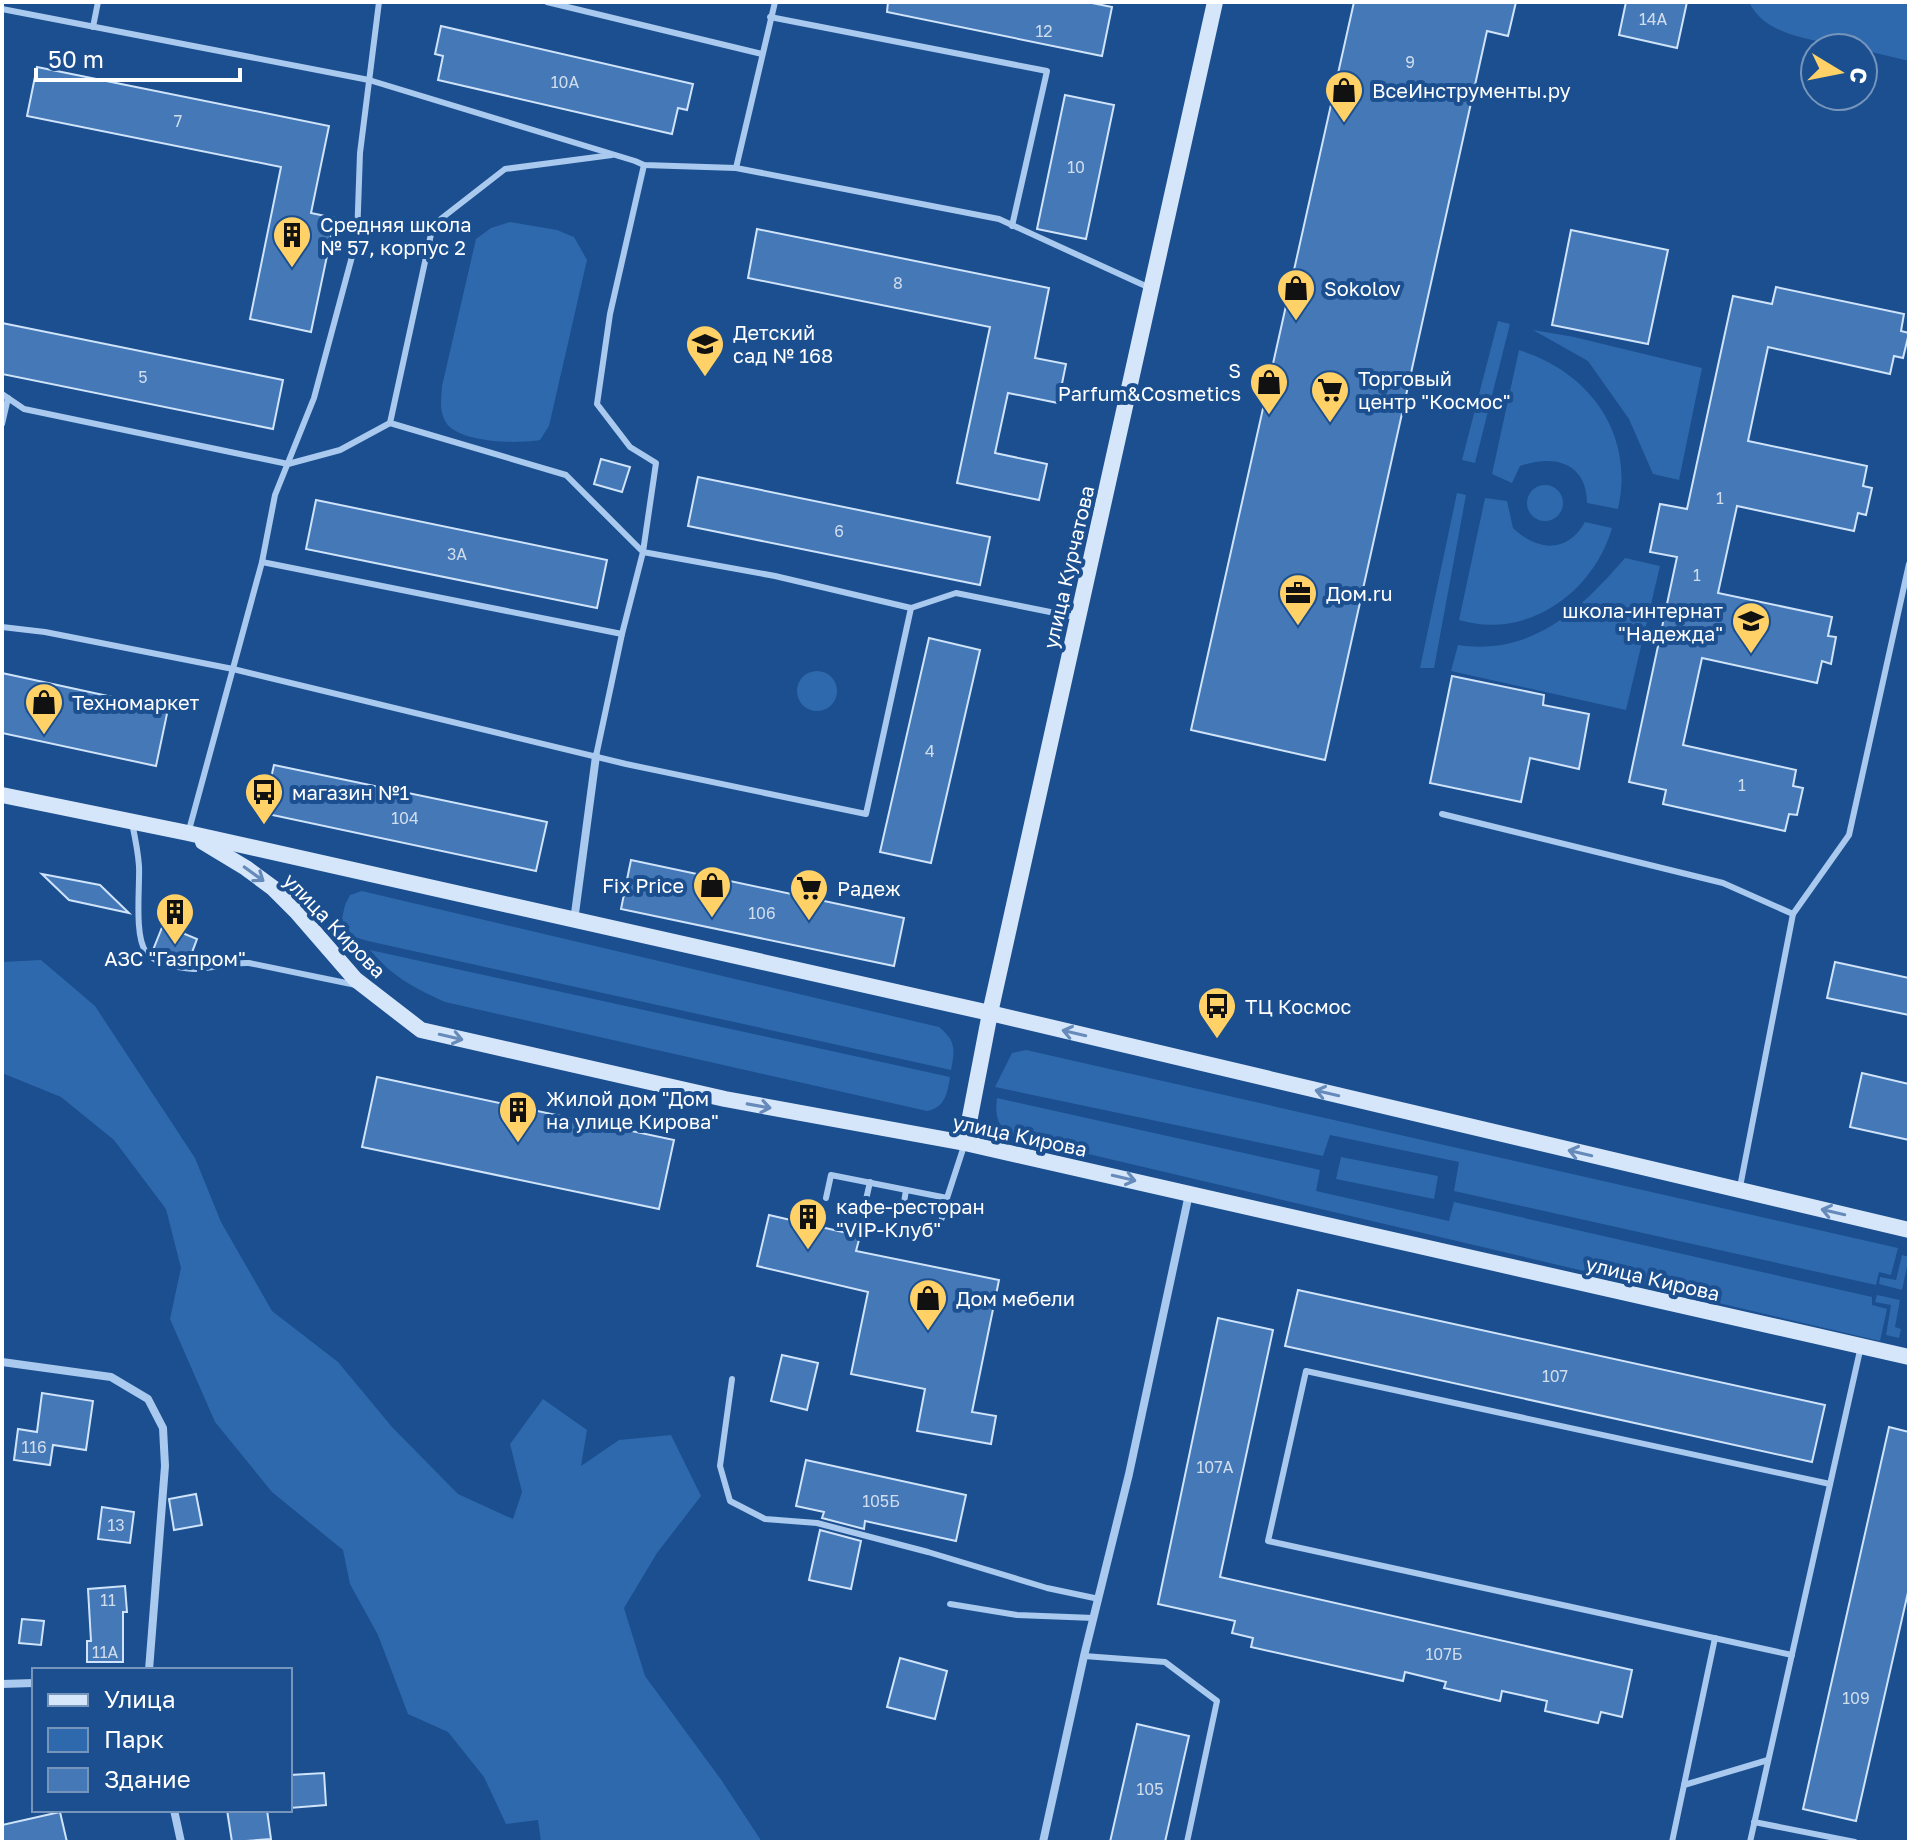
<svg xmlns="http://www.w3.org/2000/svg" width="1911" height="1844" viewBox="0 0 1911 1844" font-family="'Golos Text',sans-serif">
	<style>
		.green { fill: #2e69ad }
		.building { fill: #4478b7; stroke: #cfe3fa; stroke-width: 2 }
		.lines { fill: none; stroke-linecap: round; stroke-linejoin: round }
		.lane { stroke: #a9c9ee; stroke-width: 6 }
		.street { stroke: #a9c9ee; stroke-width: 8 }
		.secondary { stroke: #d6e6fa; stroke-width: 16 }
		.oneway { stroke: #668bba }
		.labels { text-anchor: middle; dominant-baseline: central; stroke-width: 8; stroke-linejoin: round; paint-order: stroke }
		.number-label { font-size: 16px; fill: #d0dded }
		.poi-label { font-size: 20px; fill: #fff; stroke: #1b4f8f; text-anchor: start }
		.street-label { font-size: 20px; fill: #fff; stroke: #1b4f8f }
	</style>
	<rect width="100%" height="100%" fill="#1b4f8f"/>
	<g class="green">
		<path d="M1749,2h160v59l-46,-11v-2h-10c-35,-8 -87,-10 -104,-46z"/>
		<path d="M510,222l47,8 17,7 13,23 -38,166 -9,14c-22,4 -78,3 -93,-16 -8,-11 -6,-25 -5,-38l34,-147 15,-11z"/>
		<polygon points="1498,321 1510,324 1475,463 1462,460"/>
		<polygon points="1533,330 1574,337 1702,368 1679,480 1653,474 1629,419 1588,361"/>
		<path d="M1519,350c71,22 116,84 99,159l-31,-6c0,-41 -34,-49 -67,-37l-8,17 -20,-9z"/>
		<circle cx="1545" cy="503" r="18"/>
		<polygon points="1457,493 1466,495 1434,668 1420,668"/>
		<path d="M1485,498l22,3 6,27c24,23 54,26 72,-6l27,6c-19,66 -86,112 -153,92z"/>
		<path d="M1625,558l35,8 -34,144 -175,-39 7,-26c74,11 122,-35 167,-87z"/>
		<circle cx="817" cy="691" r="20"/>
		<path d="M362,891l577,136c17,14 16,22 12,43l-583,-129 -20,-6 -7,-12 4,-18 5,-10z"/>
		<path d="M370,950l580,127c-3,18 -5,30 -23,34l-482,-109c-33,-15 -52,-25 -75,-52z"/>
		<polygon points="41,960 95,1006 195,1158 221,1222 272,1311 338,1362 392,1427 458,1494 513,1519 522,1492 510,1444 543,1399 587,1430 581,1466 619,1440 671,1435 701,1496 657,1553 624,1608 645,1676 722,1781 762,1842 541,1842 538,1820 506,1824 484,1777 448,1732 408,1714 378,1635 350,1584 343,1550 272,1492 215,1422 170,1319 181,1268 166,1209 114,1140 61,1097 2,1073 2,962"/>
		<polygon points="1026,1050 1898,1248 1891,1275 1879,1272 1876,1285 1454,1191 1459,1162 1330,1135 1323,1156 995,1087 1012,1053"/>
		<path d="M997,1098l323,72 -4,21 133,30 5,-19 418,95v8l15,4 -7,32 -872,-206c-11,-12 -13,-20 -11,-37z"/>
		<polygon points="1341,1157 1438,1176 1434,1199 1336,1179"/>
		<polygon points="1902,1255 1909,1257 1902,1290 1879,1284 1880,1277 1896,1280"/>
		<polygon points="1877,1295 1900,1300 1895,1327 1901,1329 1899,1338 1886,1335 1891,1305 1875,1302"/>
	</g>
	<g class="building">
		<polygon points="888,2 1087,2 1112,7 1102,56 887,12"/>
		<polygon points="1354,2 1516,2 1508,36 1487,31 1325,760 1191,730"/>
		<polygon points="1626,2 1687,2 1677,48 1619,35"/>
		<polygon points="441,26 693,84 687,110 678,108 672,134 438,80 443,56 435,54"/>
		<polygon points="37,67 329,126 311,213 335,218 311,332 250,319 281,167 27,116"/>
		<polygon points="1065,95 1114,105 1086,239 1037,229"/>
		<polygon points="757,229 1049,288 1035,358 1066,364 1058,403 1008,393 995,453 1047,464 1039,500 957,483 990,327 748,278"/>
		<polygon points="1571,230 1668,250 1648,344 1552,325"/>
		<polygon points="1776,287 1904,314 1901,331 1909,333 1903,358 1894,356 1890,374 1768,347 1748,441 1867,466 1863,486 1872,488 1866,515 1858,513 1854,531 1737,506 1718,593 1832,617 1828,636 1836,637 1831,664 1822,661 1817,683 1702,658 1683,745 1796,770 1793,786 1803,788 1797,815 1789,814 1785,831 1663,804 1666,790 1629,782 1677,557 1650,552 1660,504 1687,509 1733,296 1772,304"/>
		<polygon points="2,323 283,380 273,429 2,374"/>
		<polygon points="601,459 630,467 622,492 594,484"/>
		<polygon points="698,477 990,537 980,585 688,526"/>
		<polygon points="316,500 607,560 597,608 306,549"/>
		<polygon points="929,638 980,650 931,863 880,852"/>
		<polygon points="2,673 168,709 156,766 2,733"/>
		<polygon points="1452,676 1544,695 1543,705 1589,714 1579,769 1530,758 1521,802 1430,783"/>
		<polygon points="274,765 547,822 536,871 263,813"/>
		<polygon points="631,860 904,918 894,966 621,909"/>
		<polygon points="42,874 100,885 129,913 69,900"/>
		<polygon points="163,925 197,939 188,963 169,959 153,950"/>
		<polygon points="1835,962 1909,978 1909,1015 1827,998"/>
		<polygon points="1862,1073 1909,1084 1909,1140 1850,1127"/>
		<polygon points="377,1077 674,1140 659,1209 362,1147"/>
		<polygon points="769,1215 860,1236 856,1251 999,1280 972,1412 996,1416 991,1444 917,1431 925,1389 851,1374 868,1292 757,1266"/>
		<polygon points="1298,1290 1825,1405 1812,1462 1285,1346"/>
		<polygon points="1218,1318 1273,1330 1220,1577 1632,1670 1622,1717 1601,1712 1598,1723 1545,1711 1547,1701 1502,1691 1500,1701 1444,1688 1446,1682 1405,1672 1403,1681 1251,1647 1253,1638 1232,1633 1235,1621 1158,1604"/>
		<polygon points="782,1355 818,1363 807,1410 771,1401"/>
		<polygon points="42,1393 93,1401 86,1450 53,1445 50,1465 14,1460 18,1429 37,1432"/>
		<polygon points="1889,1427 1909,1432 1909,1588 1856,1821 1803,1809"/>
		<polygon points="806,1460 966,1495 956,1541 865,1521 864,1529 822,1518 824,1512 796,1506"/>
		<polygon points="196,1494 202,1525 174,1530 169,1499"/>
		<polygon points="102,1507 134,1512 130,1543 98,1539"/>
		<polygon points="820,1530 861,1541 851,1589 809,1580"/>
		<polygon points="125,1586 127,1612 123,1612 123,1662 87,1662 87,1641 91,1641 88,1589"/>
		<polygon points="22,1619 44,1621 41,1645 19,1643"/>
		<polygon points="900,1658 947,1671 935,1719 887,1707"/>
		<polygon points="1137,1724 1189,1736 1165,1842 1110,1842"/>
		<polygon points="324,1773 326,1805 290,1808 290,1775"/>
		<polygon points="227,1810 267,1810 271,1839 232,1842"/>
		<polygon points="60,1812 67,1842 2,1842 2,1825"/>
	</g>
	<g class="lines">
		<g class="lane">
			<polyline points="547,2 762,54"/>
			<polyline points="2,9 369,80 635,161 644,165 736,168 999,219 1150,288"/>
			<polyline points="770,17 1047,71 1012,226"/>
			<polyline points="93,27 98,2"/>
			<polyline points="644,165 610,314 597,404 630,447 656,463 643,552 775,576 911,608"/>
			<polyline points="736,168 775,2"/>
			<polyline points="2,394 24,409 288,464 340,450 390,423"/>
			<polyline points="2,424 8,398"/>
			<polyline points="262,562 622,634"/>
			<polyline points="2,627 45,632 233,669 626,764 866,814 911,608 956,593 1075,617"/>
			<polyline points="596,756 622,634 643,552 566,475 390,423 433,225 505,169 612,155"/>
			<polyline points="1442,814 1723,883 1793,914"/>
			<path d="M132,823c3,14 6,28 7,43 1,21 -5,70 7,86 9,12 33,16 47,17 19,0 37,-7 56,-6l107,22"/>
			<polyline points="189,830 262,562 275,495 314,398 357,238 360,153 379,2"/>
			<polyline points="1740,1187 1793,914 1849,835 1909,564"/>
			<polyline points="826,1198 831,1175 947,1198 964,1146"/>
			<polyline points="865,1204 870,1182"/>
			<polyline points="903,1209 906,1190"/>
			<polyline points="942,1218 947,1198"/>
			<polyline points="732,1379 720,1466 730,1501 765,1519 817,1523 928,1552 1047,1588 1099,1599"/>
			<polyline points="950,1604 1017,1615 1094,1618"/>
			<polyline points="1792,1655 1268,1541 1306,1371 1830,1484"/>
			<polyline points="1084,1656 1165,1662 1217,1701 1187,1842"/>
			<polyline points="1684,1785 1715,1638"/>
			<polyline points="1754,1822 1855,1842"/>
			<polyline points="1672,1842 1684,1785 1768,1760"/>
			<polyline points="1750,1842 1861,1346"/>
		</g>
		<g class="street">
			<polyline points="574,921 596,756"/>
			<polyline points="2,1362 111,1377 148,1399 163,1428 165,1466 149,1670"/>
			<polyline points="2,1684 34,1683"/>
			<polyline points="174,1810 181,1842"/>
			<polyline points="1043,1842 1084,1656 1129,1474 1189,1194"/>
		</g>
		<g class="secondary">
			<polyline points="2,795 188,833 990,1013 1909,1230"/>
			<polyline points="203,842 246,868 273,888 296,911 355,979 421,1030 725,1099 965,1143 1909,1357"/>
			<polyline points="965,1143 990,1013 1215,2"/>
		</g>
	</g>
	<defs><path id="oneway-shaft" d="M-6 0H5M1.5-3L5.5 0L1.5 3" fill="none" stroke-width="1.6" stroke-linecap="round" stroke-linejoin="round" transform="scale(2)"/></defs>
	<g class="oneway">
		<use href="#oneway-shaft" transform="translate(254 874) rotate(36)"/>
		<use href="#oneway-shaft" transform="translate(1074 1033) rotate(-167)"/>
		<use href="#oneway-shaft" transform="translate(451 1037) rotate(13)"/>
		<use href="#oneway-shaft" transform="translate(1327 1093) rotate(-167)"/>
		<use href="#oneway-shaft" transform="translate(759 1106) rotate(10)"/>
		<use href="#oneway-shaft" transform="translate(1580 1153) rotate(-167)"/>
		<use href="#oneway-shaft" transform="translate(1124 1178) rotate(13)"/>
		<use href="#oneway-shaft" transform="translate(1833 1212) rotate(-167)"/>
	</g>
	<defs>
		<g id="shop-pin" transform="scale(2)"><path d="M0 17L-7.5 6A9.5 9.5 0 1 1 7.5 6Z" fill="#ffd166" stroke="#1b4f8f"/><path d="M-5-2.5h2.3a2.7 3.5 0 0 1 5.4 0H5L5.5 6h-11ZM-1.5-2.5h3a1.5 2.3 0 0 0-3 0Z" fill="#111"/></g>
		<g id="building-pin" transform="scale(2)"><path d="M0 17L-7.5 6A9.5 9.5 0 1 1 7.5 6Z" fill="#ffd166" stroke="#1b4f8f"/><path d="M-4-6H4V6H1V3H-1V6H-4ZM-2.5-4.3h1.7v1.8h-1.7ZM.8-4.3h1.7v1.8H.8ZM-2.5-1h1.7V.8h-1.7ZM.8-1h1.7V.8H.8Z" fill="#111"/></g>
		<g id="school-pin" transform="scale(2)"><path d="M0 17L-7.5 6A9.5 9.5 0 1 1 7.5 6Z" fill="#ffd166" stroke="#1b4f8f"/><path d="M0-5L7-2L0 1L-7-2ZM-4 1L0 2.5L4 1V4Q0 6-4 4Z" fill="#111"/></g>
		<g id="supermarket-pin" transform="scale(2)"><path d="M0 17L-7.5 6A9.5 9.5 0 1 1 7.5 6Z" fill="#ffd166" stroke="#1b4f8f"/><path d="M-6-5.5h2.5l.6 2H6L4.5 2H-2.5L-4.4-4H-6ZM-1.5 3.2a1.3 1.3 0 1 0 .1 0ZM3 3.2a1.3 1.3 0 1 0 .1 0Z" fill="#111"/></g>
		<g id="office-pin" transform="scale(2)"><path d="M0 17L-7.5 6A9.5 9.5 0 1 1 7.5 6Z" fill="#ffd166" stroke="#1b4f8f"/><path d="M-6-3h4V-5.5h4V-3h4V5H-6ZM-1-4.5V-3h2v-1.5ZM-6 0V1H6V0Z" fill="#111"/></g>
		<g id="bus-pin" transform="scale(2)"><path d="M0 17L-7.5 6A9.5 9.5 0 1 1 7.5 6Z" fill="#ffd166" stroke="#1b4f8f"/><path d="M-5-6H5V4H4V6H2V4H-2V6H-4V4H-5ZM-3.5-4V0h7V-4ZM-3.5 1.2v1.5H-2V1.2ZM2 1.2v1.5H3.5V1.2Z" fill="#111"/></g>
	</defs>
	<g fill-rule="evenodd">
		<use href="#shop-pin" x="1344" y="90"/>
		<use href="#building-pin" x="292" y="235"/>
		<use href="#shop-pin" x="1296" y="288"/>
		<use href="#school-pin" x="705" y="344"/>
		<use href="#shop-pin" x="1269" y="382"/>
		<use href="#supermarket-pin" x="1330" y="390"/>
		<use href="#office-pin" x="1298" y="593"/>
		<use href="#school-pin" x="1751" y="621"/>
		<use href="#shop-pin" x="44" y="702"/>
		<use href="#bus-pin" x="264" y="792"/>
		<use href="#shop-pin" x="712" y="885"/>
		<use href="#supermarket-pin" x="809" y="888"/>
		<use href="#building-pin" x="175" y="912"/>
		<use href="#bus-pin" x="1217" y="1006"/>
		<use href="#building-pin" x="518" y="1110"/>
		<use href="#building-pin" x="808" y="1217"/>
		<use href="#shop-pin" x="928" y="1298"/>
	</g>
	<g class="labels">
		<g class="number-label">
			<text x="1653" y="19">14А</text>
			<text x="1044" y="31">12</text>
			<text x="1410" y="62">9</text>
			<text x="565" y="82">10А</text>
			<text x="178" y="121">7</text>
			<text x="1076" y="167">10</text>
			<text x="898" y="283">8</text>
			<text x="143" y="377">5</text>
			<text x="1720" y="498">1</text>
			<text x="839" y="531">6</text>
			<text x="457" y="554">3А</text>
			<text x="1697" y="575">1</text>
			<text x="930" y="751">4</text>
			<text x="1742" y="785">1</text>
			<text x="405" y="818">104</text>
			<text x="762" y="913">106</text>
			<text x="1555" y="1376">107</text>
			<text x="34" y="1447">116</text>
			<text x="1215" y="1467">107А</text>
			<text x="881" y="1501">105Б</text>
			<text x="116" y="1525">13</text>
			<text x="108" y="1600">11</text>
			<text x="105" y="1652">11А</text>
			<text x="1444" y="1654">107Б</text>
			<text x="1856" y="1698">109</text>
			<text x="1150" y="1789">105</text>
		</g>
		<g class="poi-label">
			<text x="1372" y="90">ВсеИнструменты.ру</text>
			<text x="320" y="224">Средняя школа<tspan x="320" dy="23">№ 57, корпус 2</tspan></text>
			<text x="1324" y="288">Sokolov</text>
			<text x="733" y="332">Детский<tspan x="733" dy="23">сад № 168</tspan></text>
			<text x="1241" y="370" text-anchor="end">S<tspan x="1241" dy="23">Parfum&amp;Cosmetics</tspan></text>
			<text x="1358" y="378">Торговый<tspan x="1358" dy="23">центр "Космос"</tspan></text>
			<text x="1326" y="593">Дом.ru</text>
			<text x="1723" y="610" text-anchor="end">школа-интернат<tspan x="1723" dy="23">"Надежда"</tspan></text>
			<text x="72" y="702">Техномаркет</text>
			<text x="292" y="792">магазин №1</text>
			<text x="684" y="885" text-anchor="end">Fix Price</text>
			<text x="837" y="888">Радеж</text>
			<text x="175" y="958" text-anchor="middle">АЗС "Газпром"</text>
			<text x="1245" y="1006">ТЦ Космос</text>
			<text x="546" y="1098">Жилой дом "Дом<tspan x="546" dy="23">на улице Кирова"</tspan></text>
			<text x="836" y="1206">кафе-ресторан<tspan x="836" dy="23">"VIP-Клуб"</tspan></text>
			<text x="956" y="1298">Дом мебели</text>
		</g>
		<g class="street-label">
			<text transform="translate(1068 567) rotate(-77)">улица Курчатова</text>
			<text transform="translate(335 925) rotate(46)">улица Кирова</text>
			<text transform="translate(1020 1135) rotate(12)">улица Кирова</text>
			<text transform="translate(1653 1278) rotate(13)">улица Кирова</text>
		</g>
	</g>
	<rect width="1911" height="1844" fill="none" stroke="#ffffff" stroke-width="8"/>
	<rect x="32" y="1668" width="260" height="144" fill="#1b4f8f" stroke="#7695bc" stroke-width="2"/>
	<rect x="48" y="1694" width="40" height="12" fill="#d6e6fa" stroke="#7695bc" stroke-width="2"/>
	<text x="104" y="1708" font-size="24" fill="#ffffff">Улица</text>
	<rect x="48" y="1728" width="40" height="24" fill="#2e69ad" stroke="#7695bc" stroke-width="2"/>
	<text x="104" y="1748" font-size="24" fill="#ffffff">Парк</text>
	<rect x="48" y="1768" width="40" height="24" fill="#4478b7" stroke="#7695bc" stroke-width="2"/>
	<text x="104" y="1788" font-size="24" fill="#ffffff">Здание</text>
	<g transform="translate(1839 72) rotate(100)"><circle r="38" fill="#1b4f8f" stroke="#7695bc" stroke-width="2"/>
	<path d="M0-6L14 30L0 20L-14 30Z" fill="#ffd166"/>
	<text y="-12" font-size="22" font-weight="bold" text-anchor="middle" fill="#ffffff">С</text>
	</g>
	<path d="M36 68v12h204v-12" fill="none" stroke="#ffffff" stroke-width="4"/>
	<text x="48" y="68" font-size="24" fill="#ffffff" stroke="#1b4f8f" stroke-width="6" paint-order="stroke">50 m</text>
</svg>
